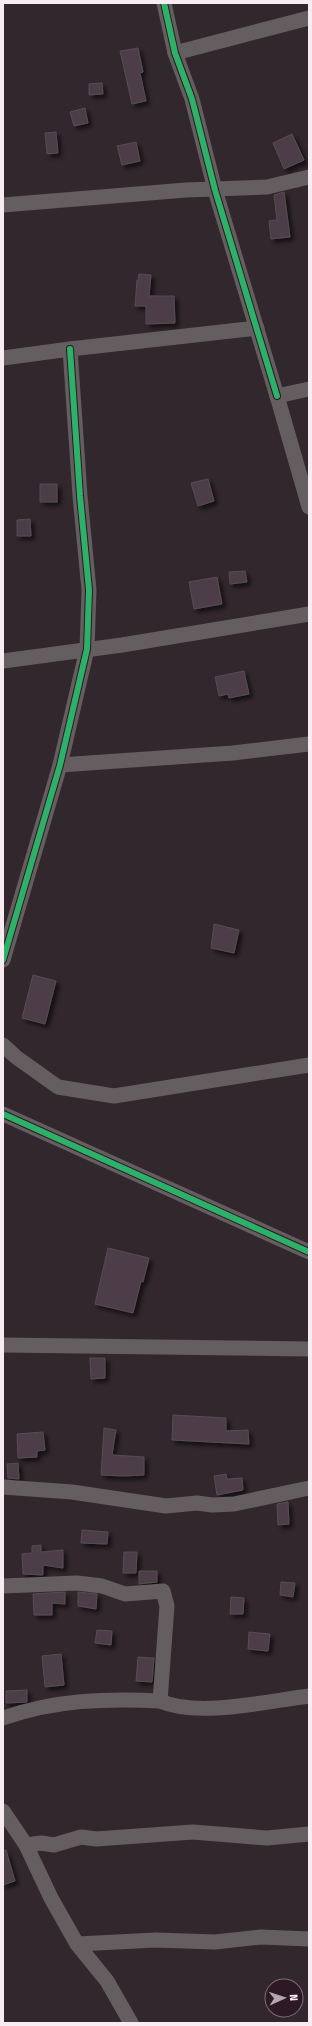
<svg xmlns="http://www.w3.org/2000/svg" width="312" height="2026" viewBox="0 0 312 2026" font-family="'Fira Sans Condensed',sans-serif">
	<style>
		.building { fill: #4e3e4a; stroke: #554d52; filter: url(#shadow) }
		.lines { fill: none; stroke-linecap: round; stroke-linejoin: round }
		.minor { stroke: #655e61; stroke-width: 15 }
		.cycleway-casing { stroke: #2c1923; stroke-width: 8 }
		.cycleway { stroke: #2db169; stroke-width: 6 }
	</style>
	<defs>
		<filter id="shadow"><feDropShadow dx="3.5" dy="3.5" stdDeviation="2" flood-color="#0009"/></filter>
	</defs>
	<rect width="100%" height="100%" fill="#32272c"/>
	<g class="building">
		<polygon points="138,48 143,72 140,73 146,101 132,104 120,51"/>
		<polygon points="102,83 103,94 89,95 89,84"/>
		<polygon points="85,108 88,123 74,126 70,112"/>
		<polygon points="56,132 58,153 47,154 45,133"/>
		<polygon points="292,134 304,160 284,169 273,143"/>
		<polygon points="136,142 140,161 122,165 117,146"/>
		<polygon points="284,192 290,237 271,239 269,221 277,220 274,195"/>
		<polygon points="139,274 151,275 149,296 174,296 175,323 146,324 146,306 135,306 137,280 138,281"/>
		<polygon points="208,479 214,501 198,506 191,483"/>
		<rect x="40" y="484" width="17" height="18"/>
		<polygon points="30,519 31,536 17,536 17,520"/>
		<polygon points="245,571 247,582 230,584 229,572"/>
		<polygon points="217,577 222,604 194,609 189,582"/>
		<polygon points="244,671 249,694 229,698 228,694 219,696 215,677"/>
		<polygon points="214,924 239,930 234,953 211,948"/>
		<polygon points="33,975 56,981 45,1024 22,1018"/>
		<polygon points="108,1248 149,1258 143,1282 141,1281 133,1313 95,1304"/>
		<polygon points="90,1358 105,1358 105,1378 91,1379"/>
		<polygon points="173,1415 226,1418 226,1431 248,1430 249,1444 172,1440"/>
		<polygon points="104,1428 116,1430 112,1455 144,1457 144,1475 124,1476 101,1475"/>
		<polygon points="43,1432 45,1450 37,1451 37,1457 18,1458 17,1434"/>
		<polygon points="18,1463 19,1479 8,1478 7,1464"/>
		<polygon points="226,1474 227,1479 242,1478 243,1490 217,1495 214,1476"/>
		<polygon points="288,1502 289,1524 278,1525 277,1504"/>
		<polygon points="82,1530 108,1532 107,1544 81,1543"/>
		<polygon points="41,1545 41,1552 63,1550 63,1568 43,1565 43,1575 23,1574 22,1554 32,1553 32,1546"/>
		<polygon points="124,1552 137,1552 136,1573 123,1573"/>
		<polygon points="139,1571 157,1571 157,1582 139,1584"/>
		<polygon points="281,1582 295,1583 293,1597 280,1595"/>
		<polygon points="65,1592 65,1604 52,1603 52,1615 34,1615 33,1594"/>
		<polygon points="78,1592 97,1594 96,1609 78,1606"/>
		<polygon points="231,1597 244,1598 243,1614 230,1614"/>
		<polygon points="97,1630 112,1631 111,1645 95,1643"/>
		<polygon points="249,1632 270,1634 268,1651 248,1649"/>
		<polygon points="61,1654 64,1685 45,1687 42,1656"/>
		<polygon points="138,1657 154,1658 152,1682 136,1681"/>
		<polygon points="27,1690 27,1702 6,1703 6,1691"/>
		<polygon points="6,1850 15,1881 3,1885 3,1851"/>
	</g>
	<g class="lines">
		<g class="minor">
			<polyline points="164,3 175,53 192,99 215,190 277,396"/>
			<polyline points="175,53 309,18"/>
			<polyline points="3,205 186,190 267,187 309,177"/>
			<polyline points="3,358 70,349 257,328"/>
			<polyline points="309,389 277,396 309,507"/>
			<polyline points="3,661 122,645 309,614"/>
			<polyline points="60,765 233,753 309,744"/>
			<polyline points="3,960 60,765 87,649 89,590 80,496 70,349"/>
			<polyline points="3,1045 16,1057 58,1087 114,1096 309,1065"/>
			<polyline points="3,1114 309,1252"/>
			<polyline points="3,1345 309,1349"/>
			<polyline points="3,1487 72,1492 166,1506 197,1503 212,1505 234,1504 309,1488"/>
			<polyline points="3,1586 77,1583 102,1586 125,1594 163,1591 167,1606 160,1701"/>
			<path d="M3,1718c51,-18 104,-20 157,-17 38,17 108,0 149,-5"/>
			<polyline points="3,1811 26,1845 51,1898 77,1944 107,1981 131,2023"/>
			<polyline points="26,1845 41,1843 54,1845 81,1837 96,1839 193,1832 267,1838 309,1834"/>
			<polyline points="77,1944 156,1940 215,1942 261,1937 309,1939"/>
		</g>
		<g class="cycleway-casing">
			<g id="cycleway">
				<polyline points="164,3 175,53 192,99 215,190 277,396"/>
				<polyline points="3,960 60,765 87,649 89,590 80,496 70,349"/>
				<polyline points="3,1114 309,1252"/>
			</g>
		</g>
		<use href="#cycleway" class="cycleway"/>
	</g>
	<rect width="312" height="2026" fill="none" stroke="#f9ebf2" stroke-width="8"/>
	<g transform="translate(284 1998) rotate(87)"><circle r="19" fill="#2c1923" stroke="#7e6d76"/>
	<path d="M0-3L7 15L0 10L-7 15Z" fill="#b3a6ad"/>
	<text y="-6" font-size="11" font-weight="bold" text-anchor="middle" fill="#f9ebf2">N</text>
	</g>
</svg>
